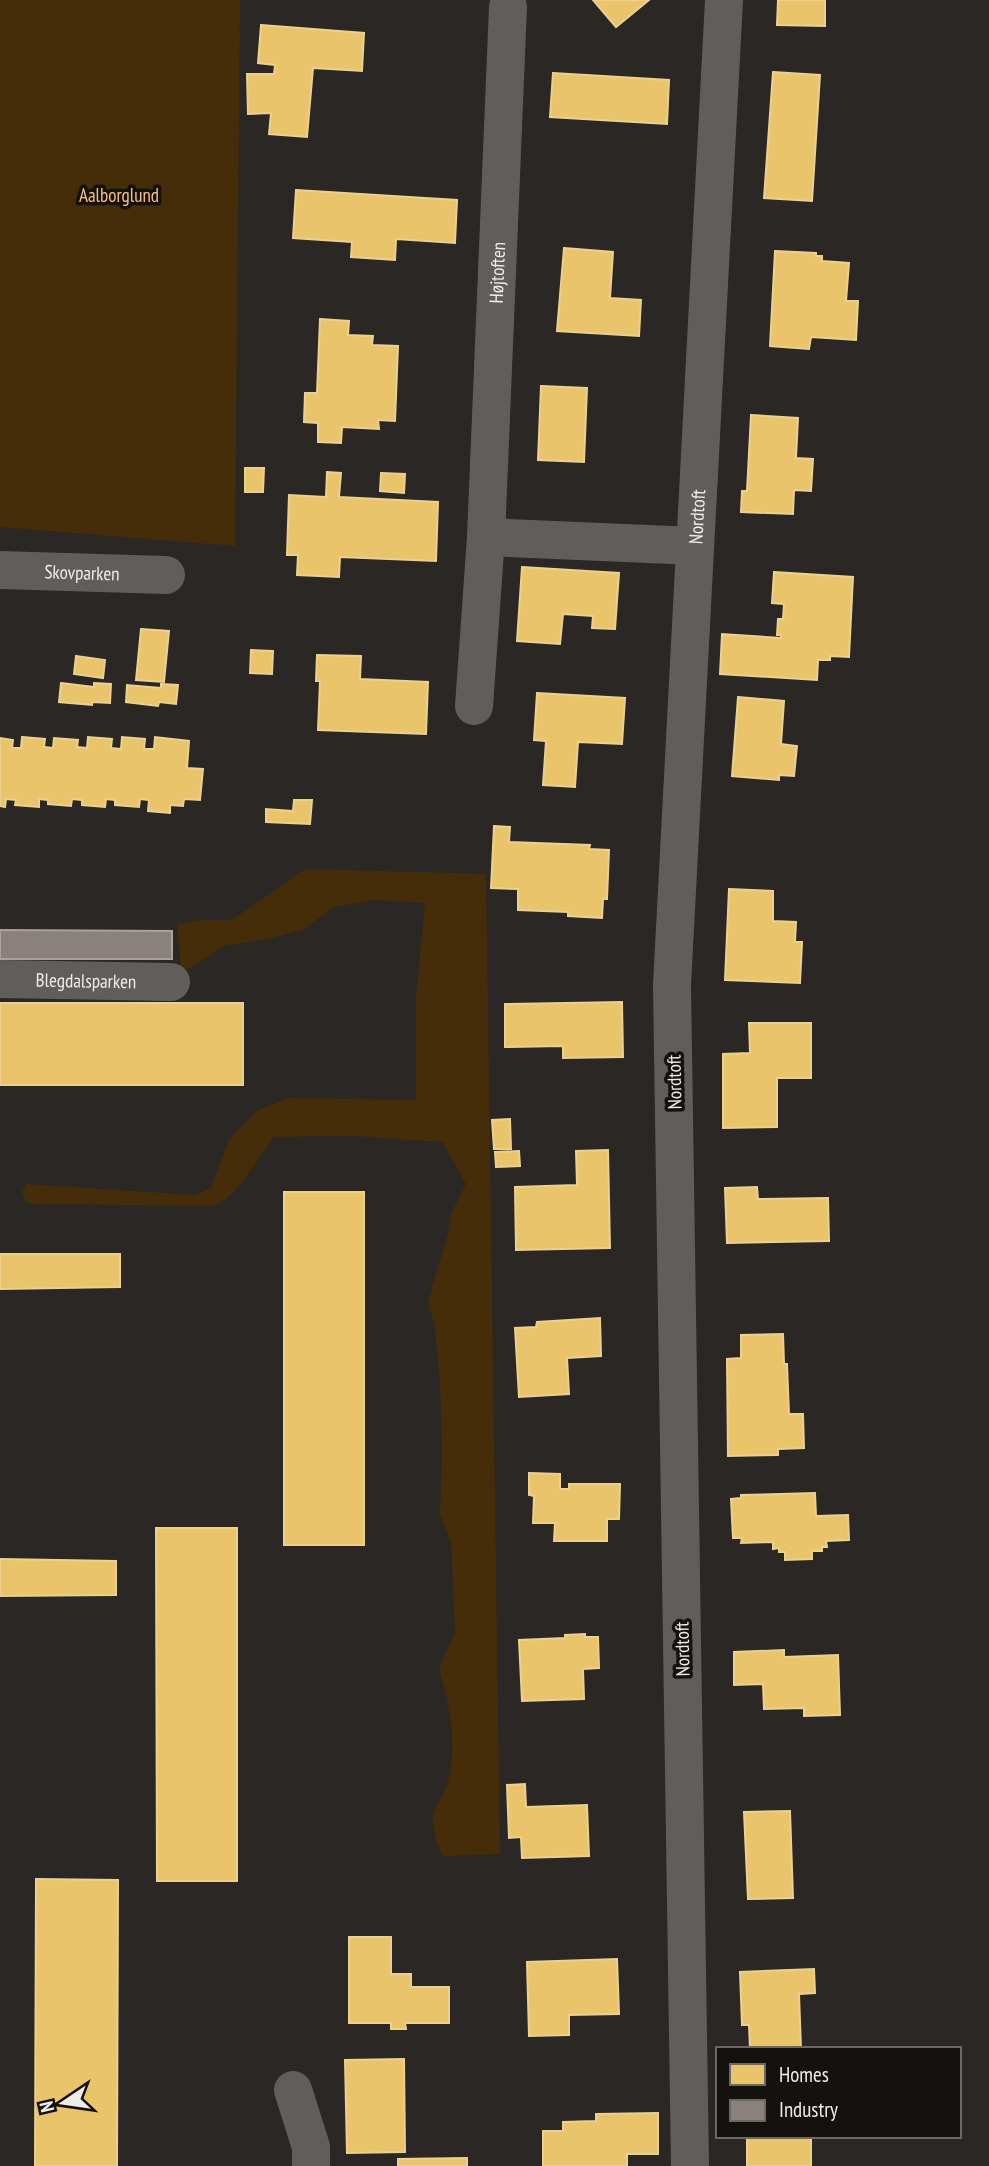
<svg xmlns="http://www.w3.org/2000/svg" width="989" height="2166" viewBox="0 0 989 2166" font-family="'PT Sans Narrow',sans-serif">
	<style>
		.green { fill: #462d09 }
		.homes { fill: #e9c46a; stroke: #ebd090; stroke-width: 2 }
		.industry { fill: #8a817c; stroke: #a8a19c; stroke-width: 2 }
		.lines { fill: none; stroke-linecap: round; stroke-linejoin: round }
		.street { stroke: #605e5b; stroke-width: 38 }
		.labels { text-anchor: middle; dominant-baseline: central; stroke-width: 7; stroke-linejoin: round; paint-order: stroke }
		.park-label { font-size: 19px; fill: #fdc177; stroke: #14110e }
		.street-label { font-size: 19px; fill: #efece7; stroke: #14110e }
	</style>
	<rect width="100%" height="100%" fill="#2a2724"/>
	<g class="green">
		<polygon points="0,0 240,0 235,546 0,527"/>
		<path d="M305,869l181,5 14,980 -58,2c-5,-13 -11,-30 -8,-43 4,-12 13,-23 15,-36 8,-35 0,-75 -10,-109l16,-36 -4,-88 -11,-30 2,-63 -2,-67 -5,-54 -7,-30 19,-62 4,-24 15,-30 -24,-42 -90,-6 -78,1c-15,19 -39,64 -61,69l-176,-2 -11,-2 -4,-10 4,-8 169,11 16,-7 17,-47 28,-30 32,-13 128,2v-102l9,-95 -50,-3 -41,7 -31,23 -36,9 -43,7 -34,22 -9,1 -4,-45 27,-4h28z"/>
	</g>
	<g class="homes">
		<polygon points="593,0 649,0 616,27"/>
		<polygon points="778,0 825,0 825,26 777,25"/>
		<polygon points="261,25 364,33 362,71 313,68 307,137 269,134 271,113 248,114 247,74 274,74 275,65 258,63"/>
		<polygon points="773,72 820,75 812,201 764,198"/>
		<polygon points="553,73 669,80 667,124 550,117"/>
		<polygon points="296,190 457,200 455,243 396,239 395,260 351,257 352,242 293,238"/>
		<polygon points="564,248 613,252 610,298 641,300 639,336 557,331"/>
		<polygon points="775,251 816,253 816,256 822,256 822,261 849,263 846,301 858,301 856,340 811,337 809,349 770,346"/>
		<polygon points="320,319 349,321 348,335 373,336 372,345 398,346 395,421 378,420 379,429 342,427 341,443 318,442 318,423 304,422 305,393 317,393"/>
		<polygon points="541,386 587,388 584,462 538,460"/>
		<polygon points="751,415 798,418 796,458 813,459 811,491 794,490 793,514 741,512 742,491 747,491"/>
		<polygon points="245,468 264,468 263,492 245,492"/>
		<polygon points="327,472 341,473 339,497 438,502 436,561 340,557 339,577 297,575 298,555 287,555 289,495 326,497"/>
		<polygon points="381,473 405,474 404,493 380,491"/>
		<polygon points="522,567 619,573 615,629 592,628 593,616 563,614 560,644 517,641"/>
		<polygon points="774,572 853,577 849,657 830,656 830,660 818,660 817,680 720,674 722,634 781,638 781,635 777,635 778,619 783,619 784,604 772,603"/>
		<polygon points="141,629 169,631 164,682 136,680"/>
		<polygon points="251,650 273,651 272,674 250,673"/>
		<polygon points="317,655 361,656 360,679 428,682 426,734 318,730 320,681 316,681"/>
		<polygon points="76,656 105,660 103,678 74,674"/>
		<polygon points="61,683 94,687 94,683 111,684 110,703 92,702 92,705 59,702"/>
		<polygon points="161,684 178,685 176,704 159,702 158,706 126,702 127,685 161,688"/>
		<polygon points="537,693 625,698 622,744 578,742 575,787 543,785 546,741 534,740"/>
		<polygon points="738,697 784,701 781,744 797,746 794,776 779,775 779,780 732,776"/>
		<polygon points="22,737 45,739 44,747 53,748 54,738 78,740 77,747 87,748 88,737 112,739 111,748 121,749 122,737 145,739 144,749 154,749 155,737 189,741 187,768 203,769 200,800 184,799 183,806 170,805 170,813 148,811 149,800 140,799 139,807 115,805 115,800 106,799 105,807 82,805 82,800 72,799 71,806 48,804 48,800 39,799 39,807 15,805 16,800 6,799 5,807 0,806 0,738 13,740 12,748 21,748"/>
		<polygon points="294,800 312,800 310,824 266,822 266,809 293,811"/>
		<polygon points="494,826 510,827 509,842 590,845 589,849 609,850 607,899 603,899 602,918 568,916 568,912 518,910 518,889 491,888"/>
		<polygon points="729,889 773,891 773,921 796,922 795,942 802,942 800,983 725,980"/>
		<polygon points="622,1002 623,1057 563,1058 563,1046 505,1047 505,1004"/>
		<rect x="0" y="1003" width="243" height="82"/>
		<polygon points="749,1023 811,1023 811,1078 777,1078 777,1127 723,1128 723,1054 750,1053"/>
		<polygon points="510,1119 511,1149 494,1149 492,1120"/>
		<polygon points="608,1150 610,1248 516,1250 515,1187 577,1185 576,1151"/>
		<polygon points="519,1151 520,1166 496,1167 495,1152"/>
		<polygon points="757,1187 758,1199 828,1198 829,1241 727,1243 725,1188"/>
		<rect x="284" y="1192" width="80" height="353"/>
		<polygon points="0,1254 120,1254 120,1287 0,1289"/>
		<polygon points="600,1318 601,1356 567,1358 569,1394 519,1397 515,1328 536,1327 537,1322"/>
		<polygon points="783,1334 784,1364 787,1364 789,1414 803,1414 804,1448 778,1449 778,1455 728,1456 727,1359 741,1358 741,1335"/>
		<polygon points="529,1473 560,1474 560,1489 569,1489 569,1484 620,1484 619,1519 607,1519 607,1541 554,1541 555,1523 533,1523 534,1496 529,1495"/>
		<polygon points="815,1493 816,1516 848,1515 849,1540 826,1541 827,1547 822,1547 822,1551 812,1551 812,1559 785,1560 785,1552 779,1552 779,1548 773,1549 773,1542 741,1543 742,1538 733,1538 731,1499 741,1498 741,1495"/>
		<polygon points="156,1528 237,1528 237,1881 157,1881"/>
		<polygon points="0,1559 116,1561 116,1595 0,1596"/>
		<polygon points="585,1634 585,1637 598,1637 599,1668 583,1669 584,1699 522,1701 519,1640 565,1638 565,1635"/>
		<polygon points="784,1650 784,1657 838,1655 840,1715 804,1716 804,1708 764,1709 763,1684 734,1685 734,1652"/>
		<polygon points="525,1784 526,1807 587,1805 589,1856 522,1858 521,1837 509,1838 507,1785"/>
		<polygon points="790,1811 793,1898 748,1899 744,1812"/>
		<polygon points="36,1879 118,1880 117,2166 35,2166"/>
		<polygon points="349,1937 391,1937 391,1974 411,1974 411,1987 449,1987 449,2023 405,2023 406,2029 391,2029 391,2023 349,2023"/>
		<polygon points="617,1959 619,2014 569,2015 569,2035 529,2036 527,1962"/>
		<polygon points="814,1969 815,1993 799,1994 801,2049 750,2049 749,2025 742,2025 740,1972"/>
		<polygon points="404,2059 405,2152 347,2153 345,2060"/>
		<polygon points="658,2113 658,2154 627,2154 627,2166 543,2166 543,2131 563,2131 563,2122 596,2121 596,2114"/>
		<rect x="747" y="2136" width="64" height="30"/>
		<polygon points="467,2158 467,2166 398,2166 398,2159"/>
	</g>
	<polygon class="industry" points="0,930 172,931 172,959 0,959"/>
	<g class="lines">
		<g class="street">
			<polyline points="486,537 695,546"/>
			<path id="s1" d="M0,570l166,5"/>
			<path id="s2" d="M474,706l12,-169 22,-530"/>
			<path id="s3" d="M0,979l171,3"/>
			<polyline points="293,2090 311,2147 311,2166"/>
			<path id="s4" d="M690,2166l-18,-1181 52,-985"/>
		</g>
	</g>
	<g class="labels">
		<g class="park-label">
			<text x="119" y="195">Aalborglund</text>
		</g>
		<g class="street-label">
			<text stroke="none"><textPath href="#s2" startOffset="434">Højtoften</textPath></text>
			<text stroke="none"><textPath href="#s4" startOffset="1650">Nordtoft</textPath></text>
			<text stroke="none"><textPath href="#s1" startOffset="82">Skovparken</textPath></text>
			<text stroke="none"><textPath href="#s3" startOffset="86">Blegdalsparken</textPath></text>
			<text transform="translate(674 1082) rotate(-91)">Nordtoft</text>
			<text transform="translate(682 1649) rotate(-91)">Nordtoft</text>
		</g>
	</g>
	<rect x="716" y="2047" width="245" height="91" fill="#14110e" stroke="#6c6965" stroke-width="2"/>
	<rect x="730" y="2064" width="35" height="21" fill="#e9c46a" stroke="#6c6965" stroke-width="2"/>
	<text x="779" y="2082" font-size="21" fill="#efece7">Homes</text>
	<rect x="730" y="2100" width="35" height="21" fill="#8a817c" stroke="#6c6965" stroke-width="2"/>
	<text x="779" y="2117" font-size="21" fill="#efece7">Industry</text>
	<g transform="translate(63 2103) rotate(257)" stroke="#14110e" stroke-width="5" paint-order="stroke">
	<path d="M0-5L12 26L0 18L-12 26Z" fill="#efece7"/>
	<text y="-10" font-size="19" font-weight="bold" text-anchor="middle" fill="#efece7">N</text>
	</g>
</svg>
